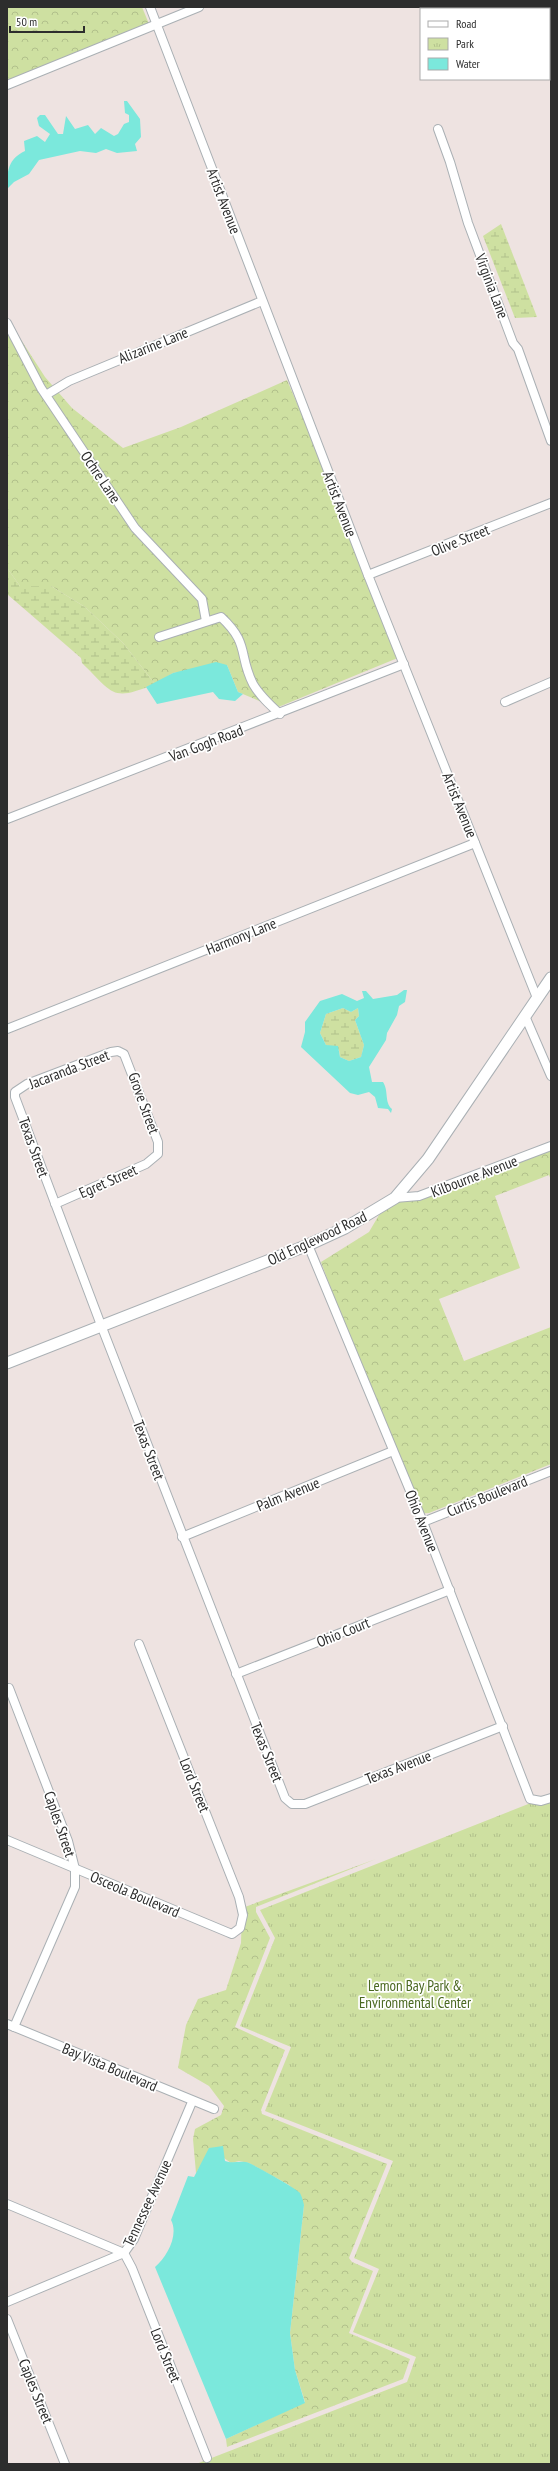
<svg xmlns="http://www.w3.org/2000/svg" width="558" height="2471" viewBox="0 0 558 2471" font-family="'PT Sans Narrow',sans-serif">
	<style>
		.forest { fill: url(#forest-crowns) }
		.wetland { fill: url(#wetland-marsh) }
		.park { fill: url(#park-tufts) }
		.water { fill: #7be8dc; fill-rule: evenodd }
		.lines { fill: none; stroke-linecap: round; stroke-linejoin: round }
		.street-casing { stroke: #aab0b4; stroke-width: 10 }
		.secondary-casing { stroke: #aab0b4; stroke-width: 13 }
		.street { stroke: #fff; stroke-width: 8 }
		.secondary { stroke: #fff; stroke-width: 11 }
		.labels { text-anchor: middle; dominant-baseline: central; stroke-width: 3.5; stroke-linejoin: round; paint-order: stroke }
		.street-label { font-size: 15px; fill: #2d2d2d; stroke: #fff }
		.park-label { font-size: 15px; fill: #4a6820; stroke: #fff }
	</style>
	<defs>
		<pattern id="forest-crowns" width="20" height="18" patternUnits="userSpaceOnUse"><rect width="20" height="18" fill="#cee0a1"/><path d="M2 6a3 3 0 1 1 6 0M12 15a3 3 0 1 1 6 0" fill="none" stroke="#b1c08b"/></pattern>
		<pattern id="wetland-marsh" width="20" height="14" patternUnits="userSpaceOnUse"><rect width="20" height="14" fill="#cee0a1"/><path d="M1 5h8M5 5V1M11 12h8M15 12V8" fill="none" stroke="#b1c08b"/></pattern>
		<pattern id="park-tufts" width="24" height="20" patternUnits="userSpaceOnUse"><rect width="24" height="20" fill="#cee0a1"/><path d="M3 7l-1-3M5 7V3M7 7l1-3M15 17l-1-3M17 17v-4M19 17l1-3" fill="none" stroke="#b1c08b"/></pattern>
	</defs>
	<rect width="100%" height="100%" fill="#eee3e1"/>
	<g class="forest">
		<polygon points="7,7 142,7 149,24 7,83"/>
		<polygon points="7,318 45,377 72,408 123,448 181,427 287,380 405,655 276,708 238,692 227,665 173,673 155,684 123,643 85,607 51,586 20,586 7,568"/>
		<polygon points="551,1148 551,1180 549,1175 495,1196 520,1268 439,1299 464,1361 551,1327 551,1464 429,1513 417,1514 412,1507 321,1262 369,1232 379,1215 402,1198"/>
		<polygon points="376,1859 256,1907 256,1912 270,1938 235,2027 285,2050 261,2110 262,2114 387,2164 349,2258 352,2262 373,2271 349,2333 410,2359 403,2379 227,2447 226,2439 305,2402 295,2370 290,2333 304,2205 289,2185 249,2163 239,2161 231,2163 224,2158 204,2160 196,2173 193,2139 195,2129 221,2115 224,2106 209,2086 178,2068 186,2025 198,1999 226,1990 241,1943 242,1908"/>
	</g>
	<g class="wetland">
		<polygon points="501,224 537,317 515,318 483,236"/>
		<path d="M7,568l13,18h31l34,21 38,36 32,41c-44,18 -41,10 -73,-21l-1,-5 -74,-64z"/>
		<polygon points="343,1008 351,1012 358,1008 359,1016 355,1020 364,1045 361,1057 349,1061 340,1057 339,1050 326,1045 320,1033 326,1014"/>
	</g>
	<polygon class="park" points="551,1795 551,2464 196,2464 407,2382 416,2357 353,2332 379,2269 354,2258 393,2161 265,2111 291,2047 240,2026 275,1938 260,1910"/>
	<g class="water">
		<path d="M124,101h3l13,18 1,18 -6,7 2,7 -20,2 -11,-4 -10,4 -16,-2 -41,9 -10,14 -15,8 -7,7c0,-18 1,-30 18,-38l-1,-10 13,-5 8,6 5,-8 -11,-8 -2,-8 3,-3h5l13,19h5l3,-18 9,13 13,-4 7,9 6,-6 13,8 4,-2 6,-10 5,-2v-7l-4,-2z"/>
		<polygon points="216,662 227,665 238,692 243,694 235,701 219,699 213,692 157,704 146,687 173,673"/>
		<path d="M404,990h3l-2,12 -6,4 -2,9 -10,18 -1,7 -17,27 3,15h11c6,9 1,20 9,27l-1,4 -3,-4 -10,-1 -3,-11 -6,-5 -11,3 -8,-2 -49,-46 4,-15v-10l15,-21 22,-7 15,7 7,-3 -2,-7h4l7,8 24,-4zM343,1008l8,4 7,-4 1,8 -4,4 9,25 -3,12 -12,4 -9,-4 -2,-11 -12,-1 -6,-12 6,-19z"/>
		<path d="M223,2146l2,15c8,3 16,-1 24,2 7,3 48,26 51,30 2,4 3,8 4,12l-14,128 5,37 10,33 -79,36 -71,-172c12,-10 24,-32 16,-47l17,-44 6,1 15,-29z"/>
	</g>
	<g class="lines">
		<g class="street-casing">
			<g id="street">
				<polyline points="150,7 368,575 537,998"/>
				<polyline points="7,85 199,7"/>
				<polyline points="438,129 450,162 468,223 513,343 518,349 551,441"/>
				<polyline points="7,323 41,388 135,528 202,599 206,621"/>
				<polyline points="46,395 69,381 262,301"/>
				<polyline points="368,575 551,503"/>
				<path d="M159,637l62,-20c29,27 17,37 32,67 7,12 17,21 27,30"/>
				<polyline points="505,702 551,682"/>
				<polyline points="7,819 404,664"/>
				<polyline points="525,1016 551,1076"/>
				<polyline points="7,1029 475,843"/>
				<polyline points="395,1198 419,1196 551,1146"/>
				<polyline points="55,1204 146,1164 158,1154 158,1142 124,1054 118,1051 111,1052 27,1084 15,1092 15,1097 101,1325 285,1798 292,1804 305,1804 503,1726"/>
				<polyline points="308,1245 423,1522 530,1799 541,1801 551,1798"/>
				<polyline points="423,1522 551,1471"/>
				<polyline points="182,1537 393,1451"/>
				<polyline points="236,1674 450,1590"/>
				<polyline points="9,1688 68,1841 75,1869 75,1887 14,2027"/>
				<polyline points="7,1840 227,1932 232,1934 240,1928 243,1915 239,1897 139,1644"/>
				<polyline points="7,2024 214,2109"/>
				<polyline points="7,2204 124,2253 132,2268 207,2458"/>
				<polyline points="7,2302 124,2253 134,2239 192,2102"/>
				<polyline points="7,2319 65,2464"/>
			</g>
		</g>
		<g class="secondary-casing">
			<polyline id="secondary" points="7,1363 308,1245 345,1228 395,1198 428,1159 551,978"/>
		</g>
		<use href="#street" class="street"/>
		<use href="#secondary" class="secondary"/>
	</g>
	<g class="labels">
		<g class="street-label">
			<text transform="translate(224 201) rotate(69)">Artist Avenue</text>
			<text transform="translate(492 286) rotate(69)">Virginia Lane</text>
			<text transform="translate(153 345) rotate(-22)">Alizarine Lane</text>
			<text transform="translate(101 477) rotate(56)">Ochre Lane</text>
			<text transform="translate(340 504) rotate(69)">Artist Avenue</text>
			<text transform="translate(460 540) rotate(-22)">Olive Street</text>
			<text transform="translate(206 743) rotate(-21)">Van Gogh Road</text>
			<text transform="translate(460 805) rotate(68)">Artist Avenue</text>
			<text transform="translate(241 936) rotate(-22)">Harmony Lane</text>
			<text transform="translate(69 1069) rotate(-21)">Jacaranda Street</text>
			<text transform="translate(144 1103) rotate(70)">Grove Street</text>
			<text transform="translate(34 1147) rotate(70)">Texas Street</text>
			<text transform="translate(474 1176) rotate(-21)">Kilbourne Avenue</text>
			<text transform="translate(108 1181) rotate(-24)">Egret Street</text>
			<text transform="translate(317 1238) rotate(-25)">Old Englewood Road</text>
			<text transform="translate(149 1450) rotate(69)">Texas Street</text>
			<text transform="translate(288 1494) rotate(-22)">Palm Avenue</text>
			<text transform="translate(487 1496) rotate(-22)">Curtis Boulevard</text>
			<text transform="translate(422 1521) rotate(68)">Ohio Avenue</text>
			<text transform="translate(343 1632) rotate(-22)">Ohio Court</text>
			<text transform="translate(267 1752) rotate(68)">Texas Street</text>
			<text transform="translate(398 1767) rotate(-21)">Texas Avenue</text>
			<text transform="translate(195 1785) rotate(68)">Lord Street</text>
			<text transform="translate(60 1824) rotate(71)">Caples Street</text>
			<text transform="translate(135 1894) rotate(23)">Osceola Boulevard</text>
			<text transform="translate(110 2067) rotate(23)">Bay Vista Boulevard</text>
			<text transform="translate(147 2203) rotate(-65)">Tennessee Avenue</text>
			<text transform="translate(166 2355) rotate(68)">Lord Street</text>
			<text transform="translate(36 2391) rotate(68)">Caples Street</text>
		</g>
		<g class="park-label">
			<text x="415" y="1985">Lemon Bay Park &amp;<tspan x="415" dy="17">Environmental Center</tspan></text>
		</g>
	</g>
	<rect width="558" height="2471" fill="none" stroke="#2d2d2d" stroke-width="16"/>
	<rect x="420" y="8" width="130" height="72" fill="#ffffff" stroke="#ababab"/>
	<rect x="428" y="21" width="20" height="6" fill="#ffffff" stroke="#ababab"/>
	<text x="456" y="28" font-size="12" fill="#2d2d2d">Road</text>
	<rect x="428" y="38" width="20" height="12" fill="url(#park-tufts)" stroke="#ababab"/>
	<text x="456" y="48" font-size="12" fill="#2d2d2d">Park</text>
	<rect x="428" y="58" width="20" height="12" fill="#7be8dc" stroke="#ababab"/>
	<text x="456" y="68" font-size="12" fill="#2d2d2d">Water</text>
	<path d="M10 26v6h74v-6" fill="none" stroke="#2d2d2d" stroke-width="2"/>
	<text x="16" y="26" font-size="12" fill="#2d2d2d" stroke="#ffffff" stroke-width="3" paint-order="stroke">50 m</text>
</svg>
